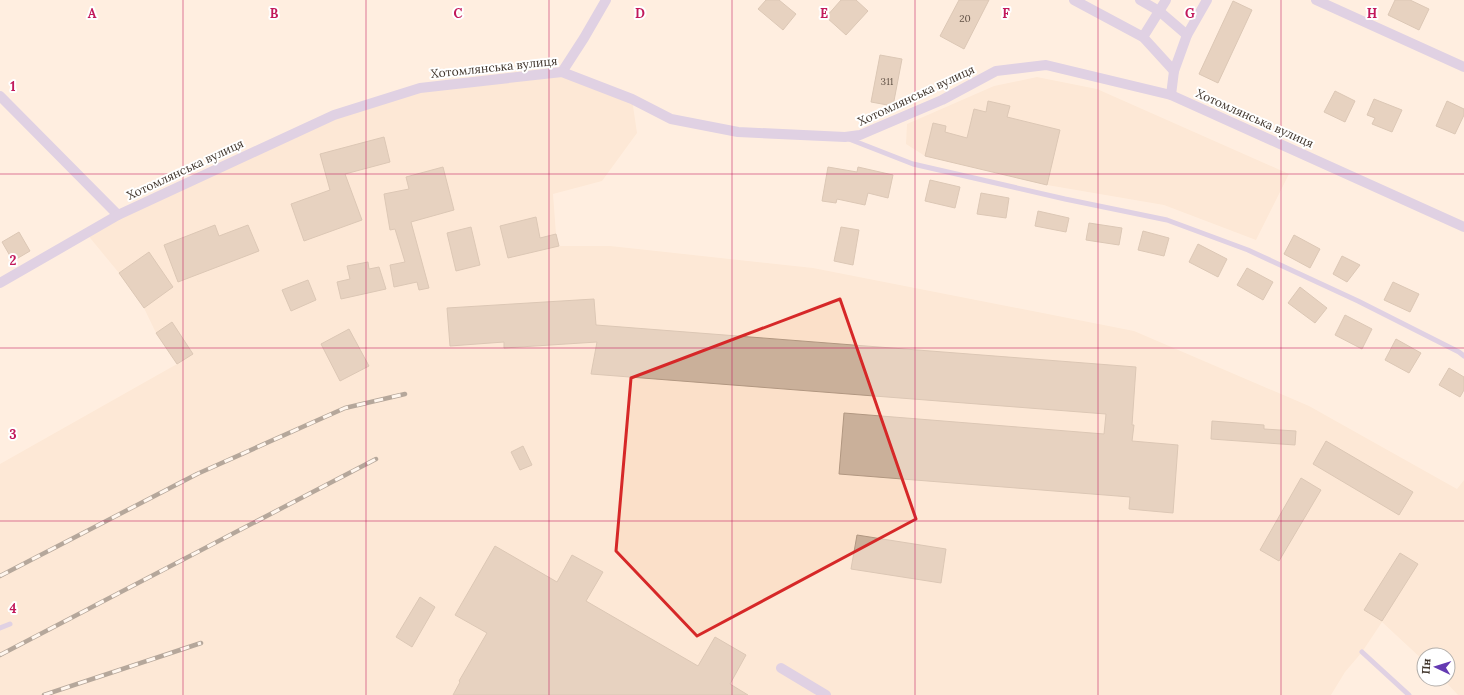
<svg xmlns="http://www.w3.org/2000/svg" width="1464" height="695" viewBox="0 0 1464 695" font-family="Lora,serif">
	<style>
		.built { fill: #fbe0c9 }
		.building { fill: #cab09a; stroke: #b19781 }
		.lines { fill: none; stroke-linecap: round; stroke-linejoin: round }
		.service { stroke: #baade6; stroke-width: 5 }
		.minor { stroke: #baade6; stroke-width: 10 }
		.rail-casing { stroke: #5c5047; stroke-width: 4.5 }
		.rail { stroke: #fff; stroke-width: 3; stroke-dasharray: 9; stroke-linecap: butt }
		.marked { fill: none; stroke: #d62828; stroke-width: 3; stroke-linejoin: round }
		.grid { fill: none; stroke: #c2185b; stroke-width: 1; stroke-opacity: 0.55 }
		.labels { text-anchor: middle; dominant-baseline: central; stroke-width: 4; stroke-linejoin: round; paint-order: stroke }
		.number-label { font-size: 10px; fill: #635448 }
		.street-label { font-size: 12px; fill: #41362d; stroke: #fff }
		.grid-label { font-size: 13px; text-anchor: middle; font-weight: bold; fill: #c2185b; stroke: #fff; stroke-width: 4; stroke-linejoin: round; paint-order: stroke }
	</style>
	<rect width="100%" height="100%" fill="#ffeee0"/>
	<g class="built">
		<polygon points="562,72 632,99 637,133 602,181 553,194 556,234 559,246 610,246 813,268 1134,331 1309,406 1457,489 1464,480 1464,695 1458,695 1443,679 1448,679 1448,655 1424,655 1424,661 1382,622 1362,652 1345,672 1331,695 0,695 0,464 177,364 156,333 144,308 119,273 86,233 334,115 420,88"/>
		<polygon points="1037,77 1097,89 1289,174 1256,240 1164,205 1047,185 925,156 906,144 907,124 994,86"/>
	</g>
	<g class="building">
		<polygon points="766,0 779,0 796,14 783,30 758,9"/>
		<polygon points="841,0 856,0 868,11 846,35 826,17"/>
		<polygon points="959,0 989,0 964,49 940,36"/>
		<polygon points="1395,0 1410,0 1429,9 1419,30 1388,15"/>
		<polygon points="1233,1 1252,10 1218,83 1199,74"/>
		<polygon points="880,55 902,59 893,106 871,102"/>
		<polygon points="1335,91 1355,101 1345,122 1324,112"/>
		<polygon points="1374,99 1402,110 1392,132 1372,124 1375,118 1367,115"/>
		<polygon points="988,101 1010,106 1007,117 1060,130 1047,185 925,156 933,123 946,126 945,132 967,138 974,109 986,112"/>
		<polygon points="1447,101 1464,109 1464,115 1455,134 1436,126"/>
		<polygon points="384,137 390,162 345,174 362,220 304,241 291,204 330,190 320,154"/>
		<polygon points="443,167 454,210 411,222 429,288 419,290 417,282 394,287 390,265 405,262 395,229 390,230 384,194 409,189 406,177"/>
		<polygon points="828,167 857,172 858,167 893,175 888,198 868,193 865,205 837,199 836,203 822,201"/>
		<polygon points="930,180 960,187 955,208 925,201"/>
		<polygon points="981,193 1009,198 1006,218 977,214"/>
		<polygon points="1038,211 1069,218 1066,232 1035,226"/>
		<polygon points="536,217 540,238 556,234 559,246 508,258 500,226"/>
		<polygon points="1089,223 1122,228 1119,245 1086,240"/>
		<polygon points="215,225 219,236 248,225 259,251 178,282 164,245"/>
		<polygon points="471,227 480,265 456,271 447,233"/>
		<polygon points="841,227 859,230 853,265 834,261"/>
		<polygon points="1143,231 1169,238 1164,256 1138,250"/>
		<polygon points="19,232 30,251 13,261 2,242"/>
		<polygon points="1294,235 1320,249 1310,268 1284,254"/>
		<polygon points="1198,244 1227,259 1218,277 1189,262"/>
		<polygon points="149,252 173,287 144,308 119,273"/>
		<polygon points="1342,256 1360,265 1347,282 1333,274"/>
		<polygon points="368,262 369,269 379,267 386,289 341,299 337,282 350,279 347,266"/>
		<polygon points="1247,268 1273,282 1263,300 1237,285"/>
		<polygon points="308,280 316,300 291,311 282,290"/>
		<polygon points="1393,282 1419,294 1410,312 1384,300"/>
		<polygon points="1300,287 1327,308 1315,323 1288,303"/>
		<polygon points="594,299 596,325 1136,367 1132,425 1134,425 1132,441 1178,445 1173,513 1129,509 1130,497 839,474 844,413 1104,434 1106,414 591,374 597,342 504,348 504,342 450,346 447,308"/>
		<polygon points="1345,315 1372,329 1362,349 1335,335"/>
		<polygon points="172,322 193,354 177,364 156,333"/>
		<polygon points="349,329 369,366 340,381 321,344"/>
		<polygon points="1396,339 1421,353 1409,373 1385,360"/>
		<polygon points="1449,368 1464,377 1464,390 1460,397 1439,385"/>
		<polygon points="1212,421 1264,425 1264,429 1296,431 1295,445 1211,439"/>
		<polygon points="1326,441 1413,492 1399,515 1313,464"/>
		<polygon points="523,446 532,465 520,470 511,452"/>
		<polygon points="1301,478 1321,490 1279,561 1260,550"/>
		<polygon points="857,535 946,549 941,583 851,569"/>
		<polygon points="495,546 557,582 572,555 603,572 586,601 698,666 715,637 746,655 730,684 748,695 453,695 460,682 459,681 487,633 455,615"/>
		<polygon points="1400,553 1418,564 1382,621 1364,610"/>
		<polygon points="420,597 435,607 412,647 396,637"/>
	</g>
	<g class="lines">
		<g class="service">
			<polyline points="849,139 913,164 1065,199 1167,220 1248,250 1358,301 1459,352 1464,356"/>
			<polyline points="0,628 10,624"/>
			<polyline points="1362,652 1409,695"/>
		</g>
		<g class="minor">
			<polyline points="1074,0 1143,37 1174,71"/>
			<polyline points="1140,0 1159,11 1187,35"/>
			<polyline points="1316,0 1464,67"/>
			<polyline points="1143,37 1166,0"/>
			<polyline points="562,72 584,38 606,0"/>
			<polyline points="1171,95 1174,71 1187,35 1207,0"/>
			<polyline points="0,96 118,215"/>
			<polyline points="0,283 118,215 334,115 420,88 562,72 632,99 671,119 738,132 845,137 860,135 942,100 996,71 1046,65 1171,95 1464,227"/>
			<polyline points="781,668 826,695"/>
		</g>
		<g class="rail-casing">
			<g id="rail">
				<polyline points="0,576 197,474 345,408 405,394"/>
				<polyline points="0,655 376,459"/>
				<polyline points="44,695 201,643"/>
			</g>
		</g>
		<use href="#rail" class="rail"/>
	</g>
	<path d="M0 0H1464V695H0ZM840,299l76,220 -219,117 -81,-85 15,-173z" fill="#ffeee0" fill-opacity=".55" fill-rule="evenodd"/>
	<path class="marked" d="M840,299l76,220 -219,117 -81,-85 15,-173z"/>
	<path class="grid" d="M183,0v695M366,0v695M549,0v695M732,0v695M915,0v695M1098,0v695M1281,0v695M0,174h1464M0,348h1464M0,521h1464"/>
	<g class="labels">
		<g class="number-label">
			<text x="965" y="18">20</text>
			<text x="887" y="81">311</text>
		</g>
		<g class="street-label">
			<text transform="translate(494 67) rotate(-6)">Хотомлянська вулиця</text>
			<text transform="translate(916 95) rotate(-25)">Хотомлянська вулиця</text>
			<text transform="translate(1255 118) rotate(24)">Хотомлянська вулиця</text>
			<text transform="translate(185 169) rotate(-25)">Хотомлянська вулиця</text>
		</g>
	</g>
	<g class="grid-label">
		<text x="92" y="18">A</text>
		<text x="274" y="18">B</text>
		<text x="458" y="18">C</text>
		<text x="640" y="18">D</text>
		<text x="824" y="18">E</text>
		<text x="1006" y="18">F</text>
		<text x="1190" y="18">G</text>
		<text x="1372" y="18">H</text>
		<text x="13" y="91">1</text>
		<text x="13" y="265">2</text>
		<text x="13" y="439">3</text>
		<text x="13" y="613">4</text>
	</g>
	<g transform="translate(1436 667) rotate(274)"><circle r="19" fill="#ffffff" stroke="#b3afab"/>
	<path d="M0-3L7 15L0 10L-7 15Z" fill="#643ab2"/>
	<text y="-6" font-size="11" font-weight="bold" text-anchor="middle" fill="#41362d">Пн</text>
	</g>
</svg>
